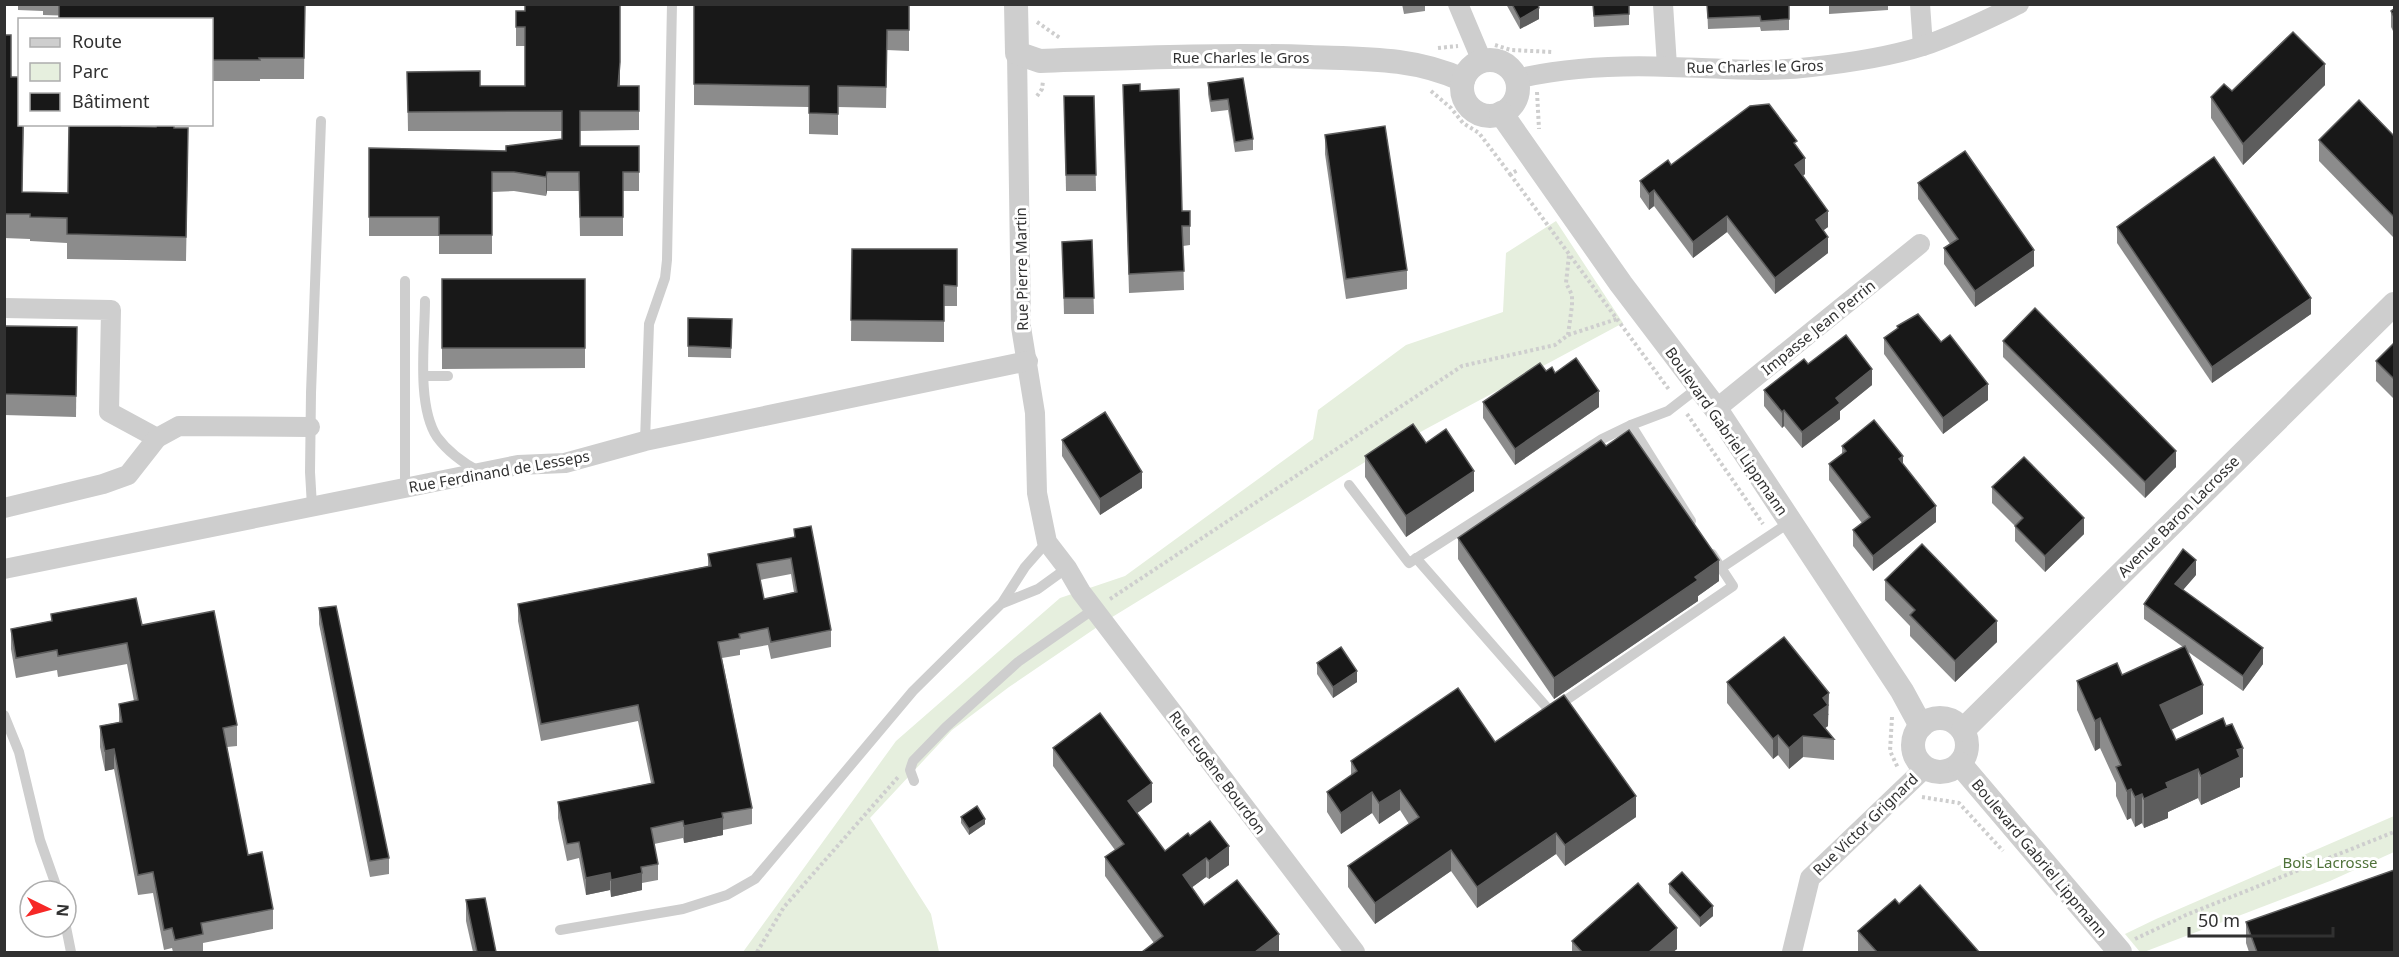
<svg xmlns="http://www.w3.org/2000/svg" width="2399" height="957" viewBox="0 0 2399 957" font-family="'Noto Sans',sans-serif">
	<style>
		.green { fill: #e6efde }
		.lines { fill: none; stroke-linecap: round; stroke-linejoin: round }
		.path { stroke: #cecece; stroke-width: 4; stroke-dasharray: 3 3; stroke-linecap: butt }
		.service { stroke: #cecece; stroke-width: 10 }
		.minor { stroke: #cecece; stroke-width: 20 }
		.tertiary { stroke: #cecece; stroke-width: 24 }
		.wall { fill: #8c8c8c; fill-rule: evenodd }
		.shaded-wall { fill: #5d5d5d }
		.building { fill: #181818; stroke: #5d5d5d; stroke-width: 1.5; fill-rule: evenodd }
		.labels { text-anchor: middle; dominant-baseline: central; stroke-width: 6; stroke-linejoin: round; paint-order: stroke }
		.street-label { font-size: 15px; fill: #313131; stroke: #fff }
		.park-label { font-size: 15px; fill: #4f7239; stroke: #fff }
	</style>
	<rect width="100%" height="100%" fill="#fff"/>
	<g class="green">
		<polygon points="1556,221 1623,323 1370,459 1109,619 1009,687 952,730 870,818 931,914 939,952 743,952 896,741 1060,598 1125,576 1313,439 1318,410 1406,345 1503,312 1506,253"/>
		<polygon points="2394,816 2394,852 2330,881 2144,952 2140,952 2125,934 2156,919"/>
	</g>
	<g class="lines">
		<g class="path">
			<polyline points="1037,22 1060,38"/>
			<polyline points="1495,45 1511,50 1553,52"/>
			<polyline points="1438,48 1458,46"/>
			<polyline points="1431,91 1451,108 1463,123 1479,133 1510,174 1518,170"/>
			<polyline points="1537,92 1539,129"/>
			<polyline points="1037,96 1042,89 1043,81"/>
			<polyline points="1510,174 1670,391"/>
			<polyline points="1568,335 1617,319"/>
			<polyline points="1687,414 1763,524"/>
			<polyline points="1110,599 1462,366 1555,345 1568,335 1572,306 1572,295 1566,283 1569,255"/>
			<polyline points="1892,717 1890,751 1898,768"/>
			<polyline points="1922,797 1959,803 2003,851"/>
			<polyline points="2135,939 2186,915 2394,832"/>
			<polyline points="757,952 784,907 899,776"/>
		</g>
		<g class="service">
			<polyline points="405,281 405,488"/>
			<path d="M425,301c0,38 -9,104 12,136 11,15 28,27 43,35"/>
			<polyline points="424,376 448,376"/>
			<polyline points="1631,425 1691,521"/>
			<polyline points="645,441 649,324 665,278 667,260 672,4"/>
			<polyline points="1349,485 1409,563 1602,439 1631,425 1668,411 1699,387"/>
			<polyline points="312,506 310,472 311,393 321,121"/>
			<polyline points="1416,558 1550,711 1733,586 1712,554"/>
			<polyline points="1721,568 1790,522"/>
			<polyline points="1003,603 1038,589 1067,568"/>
			<polyline points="4,715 19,752 40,840 58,891"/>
			<polyline points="914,781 910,770 913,761 946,727 1018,662 1094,609"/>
			<polyline points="66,927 71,952"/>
			<polyline points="560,930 683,909 727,895 755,879 913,691 1002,603 1025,567 1047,542"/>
		</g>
		<g class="minor">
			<polyline points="1458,4 1482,61"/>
			<polyline points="1663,4 1667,66"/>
			<polyline points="1920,4 1923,46"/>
			<polyline points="1017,53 1021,327 1035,413 1037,493 1047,542 1067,568 1081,592 1355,952"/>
			<path d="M1516,79c48,-11 105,-14 154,-12 47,1 95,6 141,0 37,-4 77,-10 112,-21 33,-11 65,-27 96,-42"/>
			<polyline points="4,308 111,310 109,412 157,438"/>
			<polyline points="1716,409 1920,244"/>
			<polyline points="4,508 103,484 128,475 157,438 179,426 310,427"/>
			<polyline points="4,569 518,465 565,463 645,441 1028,361"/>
			<polyline points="1792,952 1810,878 1925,768"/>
		</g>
		<g class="tertiary">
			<path d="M1016,4l1,49 23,8c90,-3 180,-7 270,-4 53,2 104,0 153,23"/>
			<circle cx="1490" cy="88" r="28"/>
			<polyline points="1501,113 1621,284 1716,409 1902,691 1921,726"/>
			<circle cx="1940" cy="745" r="27"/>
			<polyline points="1963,730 2394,304"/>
			<polyline points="1960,764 2120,952"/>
		</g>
	</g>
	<g class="wall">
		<polygon points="18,4 305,4 304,79 260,79 260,81 212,81 212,20 43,15 43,11 18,10"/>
		<polygon points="694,4 909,4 909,51 887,50 886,108 838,107 838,135 809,134 809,107 694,105"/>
		<polygon points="1402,4 1425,4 1425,11 1404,14"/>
		<polygon points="1506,4 1538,4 1539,19 1520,29"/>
		<polygon points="1593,4 1629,4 1629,25 1594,27"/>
		<polygon points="1707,4 1789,4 1789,30 1761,31 1760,27 1708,29"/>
		<polygon points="1829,4 1888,4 1888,10 1829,14"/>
		<polygon points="2394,9 2394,33 2391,27 2391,11"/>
		<polygon points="516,11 620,81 620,86 639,86 639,130 580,131 580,146 639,146 639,191 623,191 623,236 580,236 579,191 547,191 546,196 514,191 492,192 492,254 439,254 439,236 369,236 369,148 506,151 562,139 562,131 408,131 407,72 480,86 525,86 525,46 516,46"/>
		<polygon points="4,35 20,124 24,124 22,192 68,193 123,126 174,128 188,153 186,261 67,259 67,243 30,241 30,239 4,238"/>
		<polygon points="1243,78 1253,139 1253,150 1235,152 1228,110 1211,112 1208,94 1208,83"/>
		<polygon points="1123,85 1140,91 1182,211 1190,211 1190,245 1183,246 1184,290 1129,293"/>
		<polygon points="2325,85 2243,165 2211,118 2211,97 2232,91"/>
		<polygon points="1064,96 1094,96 1096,191 1066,191"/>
		<polygon points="1325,135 1407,270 1407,289 1346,299 1325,154"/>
		<polygon points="2394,136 2394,236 2393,237 2319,161 2319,140"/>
		<polygon points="1797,146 1805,174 1803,176 1828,227 1823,230 1828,253 1775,294 1727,232 1693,258 1654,206 1649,210 1640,197 1640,181 1671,165"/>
		<polygon points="1918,183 2034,266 1975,307 1944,264 1944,248 1950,244 1918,199"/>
		<polygon points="2117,227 2311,314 2212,383 2117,243"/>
		<polygon points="1092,240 1094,314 1064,314 1062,242"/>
		<polygon points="852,249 957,249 957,306 944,306 944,342 851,341"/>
		<polygon points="442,279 585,279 585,368 442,369"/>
		<polygon points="688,318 732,319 731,358 688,357"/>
		<polygon points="4,326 77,327 76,417 4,415"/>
		<polygon points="1897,326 1988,400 1943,434 1884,354 1884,338 1897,329"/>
		<polygon points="2003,341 2176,467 2145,498 2003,357"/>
		<polygon points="2394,343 2394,399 2376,381 2376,361"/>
		<polygon points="1808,364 1872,385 1840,411 1840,419 1802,448 1784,426 1782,428 1764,406 1764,390"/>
		<polygon points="1546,371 1555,373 1599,407 1515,465 1483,418 1483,402"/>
		<polygon points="1062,440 1142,488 1100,515 1062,456"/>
		<polygon points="1426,443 1474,491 1406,537 1365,477 1365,456"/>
		<polygon points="1606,446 1719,581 1698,596 1698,601 1554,699 1458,559 1458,538"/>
		<polygon points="1842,446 1903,464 1936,522 1873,571 1853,546 1853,530 1862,523 1829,480 1829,464 1842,454"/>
		<polygon points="1992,487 2084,534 2045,572 2015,541 2015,526 1992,503"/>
		<path d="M794,529l37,101v17l-60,12 -3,-14 -28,5v5l-18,3 30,150v16l-29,6v5l-39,8 -1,-5 -29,6 4,20v16l-16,3v7l-31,7 -1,-7 -24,5 -7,-37 -12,3 -9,-43v-16l93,-19 -13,-62 -97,20 -23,-120v-17l190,-38v-12l86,-16zM791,574l3,18 -30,7 -4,-19z"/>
		<polygon points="2196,575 2183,590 2263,664 2243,691 2187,651 2203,714 2171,730 2176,740 2243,777 2240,778 2240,787 2201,805 2198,798 2168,812 2168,818 2144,828 2142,823 2135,827 2131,818 2127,820 2116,796 2116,783 2100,748 2095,751 2077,710 2077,681 2122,675 2183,647 2144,619 2144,604"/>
		<polygon points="1885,580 1997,642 1955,682 1910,636 1910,626 1885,600"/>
		<polygon points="319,608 389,858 389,874 370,877 319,624"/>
		<polygon points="51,614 142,625 237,725 237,746 227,747 248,855 273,909 273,929 203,943 203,952 173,952 172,948 164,950 153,893 138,895 114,769 105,771 100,747 100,726 119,722 119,704 134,701 127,664 58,677 57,670 16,678 11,649 11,629 51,621"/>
		<polygon points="1317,663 1357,682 1333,698 1317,674"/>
		<polygon points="1727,682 1829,714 1828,715 1828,726 1825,728 1834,739 1834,760 1803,757 1789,769 1778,755 1773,759 1727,703"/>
		<polygon points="1495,742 1636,817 1565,866 1556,854 1477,908 1451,871 1375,924 1348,887 1348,866 1409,824 1400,810 1379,824 1372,813 1341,834 1327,812 1327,792 1351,776 1351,761"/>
		<polygon points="1053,748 1152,802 1137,813 1165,851 1190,836 1229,865 1209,879 1206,877 1192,887 1204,905 1279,952 1154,943 1105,876 1105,857 1115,850 1053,766"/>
		<polygon points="961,817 985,824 969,835 961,823"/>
		<polygon points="1669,884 1713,916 1700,927 1669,893"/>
		<polygon points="466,900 496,952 473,952 466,921"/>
		<polygon points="1899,904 1979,952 1858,952 1858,931"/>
		<polygon points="2246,922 2394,952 2249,952 2246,943"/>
		<polygon points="1572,941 1677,949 1673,952 1572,952"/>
	</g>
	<g class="shaded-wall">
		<polygon points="1539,8 1539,19 1520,29 1520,19"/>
		<polygon points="620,62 620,81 618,105 618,86"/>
		<polygon points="2325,64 2325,85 2243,165 2243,144"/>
		<polygon points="1805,158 1805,174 1795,181 1795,165"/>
		<polygon points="547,172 547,191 546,196 546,177"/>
		<polygon points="1654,190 1654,206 1649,210 1649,194"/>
		<polygon points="1828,211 1828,227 1816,236 1816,220"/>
		<polygon points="2394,215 2394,236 2393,237 2393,216"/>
		<polygon points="1727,216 1727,232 1693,258 1693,242"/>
		<polygon points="1828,237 1828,253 1775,294 1775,278"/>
		<polygon points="2034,250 2034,266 1975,307 1975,291"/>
		<polygon points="2311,298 2311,314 2212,383 2212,367"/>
		<polygon points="1872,369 1872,385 1840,411 1840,419 1802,448 1802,432 1836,398"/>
		<polygon points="1988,384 1988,400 1943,434 1943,418"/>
		<polygon points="1599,391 1599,407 1515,465 1515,449"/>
		<polygon points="1784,410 1784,426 1782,428 1782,412"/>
		<polygon points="2176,451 2176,467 2145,498 2145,482"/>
		<polygon points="1903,456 1903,472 1899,459"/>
		<polygon points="1474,471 1474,491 1406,537 1406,516"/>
		<polygon points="1142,472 1142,488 1100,515 1100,499"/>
		<polygon points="1936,506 1936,522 1873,571 1873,556"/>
		<polygon points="2084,518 2084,534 2045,572 2045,556"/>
		<polygon points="1719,560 1719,581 1698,596 1698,601 1554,699 1554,678"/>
		<polygon points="2196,560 2196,575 2175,599 2175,584"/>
		<polygon points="1997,621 1997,642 1955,682 1955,661"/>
		<polygon points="2263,648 2263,664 2243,691 2243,676"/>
		<polygon points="1357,671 1357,682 1333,698 1333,687"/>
		<polygon points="2203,685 2203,714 2160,735 2160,705"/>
		<polygon points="1829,693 1828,726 1814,736 1814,715 1823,698"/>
		<polygon points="2100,718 2100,748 2095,751 2095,721"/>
		<polygon points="1778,735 1778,755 1773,759 1773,739"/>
		<polygon points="1803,736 1803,757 1789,769 1789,748"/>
		<polygon points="2243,748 2243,777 2240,778 2240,787 2201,805 2201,776 2237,750"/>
		<polygon points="114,749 114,769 105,771 105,751"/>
		<polygon points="2198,769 2198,798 2168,812 2168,818 2144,828 2144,799 2166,783"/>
		<polygon points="1152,783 1152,802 1128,820 1128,801"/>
		<polygon points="2131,789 2131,818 2127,820 2127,791"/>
		<polygon points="1400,790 1400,810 1379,824 1379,803"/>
		<polygon points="1372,792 1372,813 1341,834 1341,813"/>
		<polygon points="2142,794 2142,823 2135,827 2135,797"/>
		<polygon points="1636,796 1636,817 1565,866 1565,845"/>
		<polygon points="723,818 723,835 684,843 684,826"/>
		<polygon points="985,819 985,824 969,835 969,829"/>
		<polygon points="1556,833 1556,854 1477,908 1477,887"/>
		<polygon points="1229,846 1229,865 1209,879 1209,861"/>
		<polygon points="1451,850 1451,871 1375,924 1375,903"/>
		<polygon points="1206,858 1206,877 1183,894 1183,875"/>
		<polygon points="610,873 610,890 586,895 586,878"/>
		<polygon points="642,873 642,890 611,897 611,880"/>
		<polygon points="1713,906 1713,916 1700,927 1700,918"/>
		<polygon points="1677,928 1677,949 1673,952 1649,952"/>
		<polygon points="1279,934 1279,952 1255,952"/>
	</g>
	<g class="building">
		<polygon points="59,4 305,4 304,58 259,58 260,60 212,60 212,20 59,20"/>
		<polygon points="525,4 620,4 620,62 618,86 639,86 639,111 580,111 580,146 639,146 639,172 623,172 623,217 580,217 579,172 547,172 546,177 514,172 492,172 492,235 439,235 439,217 369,217 369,148 506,151 506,146 562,139 562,111 408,112 407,72 480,71 480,86 525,86 525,27 516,27 516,11 525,11"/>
		<polygon points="694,4 909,4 909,30 887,30 886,87 838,86 838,114 809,113 809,86 694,84"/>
		<polygon points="1512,4 1538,4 1539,8 1520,19"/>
		<polygon points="1593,4 1629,4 1629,14 1594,16"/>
		<polygon points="1707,4 1789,4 1789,19 1761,21 1760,16 1708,18"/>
		<polygon points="2394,9 2394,17 2391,11"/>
		<polygon points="2293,32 2325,64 2243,144 2211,97 2224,84 2232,91"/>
		<polygon points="4,35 11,35 11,77 20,77 20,124 23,124 22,192 68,193 69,124 122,124 122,126 156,127 156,125 174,125 174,128 188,128 186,237 67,234 67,218 30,217 30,214 4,214"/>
		<polygon points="1243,78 1253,139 1235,142 1228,99 1211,101 1208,83"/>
		<polygon points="1140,84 1140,91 1179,89 1182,211 1190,211 1190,226 1182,226 1184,271 1129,274 1123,85"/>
		<polygon points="1064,96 1094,96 1096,175 1066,175"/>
		<polygon points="2359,100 2394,136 2394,215 2393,216 2319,140"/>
		<polygon points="1769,104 1797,141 1794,143 1805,158 1795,165 1828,211 1816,220 1828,237 1775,278 1727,216 1693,242 1654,190 1649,194 1640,181 1668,160 1671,165 1750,106"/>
		<polygon points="1385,126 1407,270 1346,279 1325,135"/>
		<polygon points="1965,151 2034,250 1975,291 1944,248 1958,239 1918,183"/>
		<polygon points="2214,157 2311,298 2212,367 2117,227"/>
		<polygon points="1092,240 1094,298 1064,298 1062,242"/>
		<polygon points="852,249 957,249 957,286 944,285 944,321 851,320"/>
		<rect x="442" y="279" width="143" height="69"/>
		<polygon points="2035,308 2176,451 2145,482 2003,341"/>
		<polygon points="1918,314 1941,342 1950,335 1988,384 1943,418 1884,338 1898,328 1897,326"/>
		<polygon points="688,318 732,319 731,348 688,346"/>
		<polygon points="4,326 77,327 76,396 4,394"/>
		<polygon points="1846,335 1872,369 1836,398 1840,403 1802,432 1784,410 1782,412 1764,390 1804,359 1808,364"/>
		<polygon points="2394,343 2394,379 2376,361"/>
		<polygon points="1576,358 1599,391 1515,449 1483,402 1540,363 1546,371 1552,367 1555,373"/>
		<polygon points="1105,412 1142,472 1100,499 1062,440"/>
		<polygon points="1874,420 1903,456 1899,459 1936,506 1873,556 1853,530 1870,517 1829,464 1846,451 1842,446"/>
		<polygon points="1413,424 1426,443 1446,429 1474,471 1406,516 1365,456"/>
		<polygon points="1629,430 1719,560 1695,577 1698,580 1554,678 1458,538 1601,440 1606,446"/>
		<polygon points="2024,457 2084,518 2045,556 2015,526 2023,518 1992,487"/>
		<path d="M811,526l20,104 -60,12 -3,-14 -29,6 1,4 -22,4 34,166 -30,5 1,5 -39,8 -1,-5 -32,7 7,36 -17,3 1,6 -31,7 -1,-7 -24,5 -7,-36 -12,2 -9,-42 96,-19 -16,-78 -97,19 -23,-120 193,-38 -3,-12 87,-17 -1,-8zM791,558l6,34 -33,7 -7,-35z"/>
		<polygon points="1922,544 1997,621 1955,661 1910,615 1915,610 1885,580"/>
		<polygon points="2183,549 2196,560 2175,584 2263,648 2243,676 2144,604"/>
		<polygon points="136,598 142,625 214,611 237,725 223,728 248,855 262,852 273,909 201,923 203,934 175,940 172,928 164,930 153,872 138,875 114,749 105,751 100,726 122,722 119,704 138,700 127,643 58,656 57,650 16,658 11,629 52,621 51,614"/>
		<polygon points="336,606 389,858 370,861 319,608"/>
		<polygon points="1784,637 1829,693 1823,698 1828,705 1814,715 1834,739 1803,736 1789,748 1778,735 1773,739 1727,682"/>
		<polygon points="2185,646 2203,685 2160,705 2176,740 2223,718 2226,726 2232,724 2243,748 2237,750 2240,757 2201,776 2198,769 2166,783 2168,788 2144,799 2142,794 2135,797 2131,789 2127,791 2116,767 2121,765 2100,718 2095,721 2077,681 2117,663 2122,675"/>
		<polygon points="1341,647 1357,671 1333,687 1317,663"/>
		<polygon points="1458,688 1495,742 1564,695 1636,796 1565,845 1556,833 1477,887 1451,850 1375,903 1348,866 1419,817 1400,790 1379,803 1372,792 1341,813 1327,792 1357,771 1351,761"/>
		<polygon points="1100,713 1152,783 1128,801 1165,851 1188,833 1190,836 1210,821 1229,846 1209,861 1206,858 1183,875 1204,905 1237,880 1279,934 1255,952 1142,952 1163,936 1105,857 1124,844 1053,748"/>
		<polygon points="977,806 985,819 969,829 961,817"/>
		<polygon points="2394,870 2394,952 2257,952 2246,922"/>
		<polygon points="1682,872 1713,906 1700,918 1669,884"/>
		<polygon points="1638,883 1677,928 1649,952 1582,952 1572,941"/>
		<polygon points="1920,885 1979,952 1877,952 1858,931 1895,899 1899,904"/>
		<polygon points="485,898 496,952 477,952 466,900"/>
	</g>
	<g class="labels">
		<g class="street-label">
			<text x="1241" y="57">Rue Charles le Gros</text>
			<text transform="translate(1755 66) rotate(-1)">Rue Charles le Gros</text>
			<text transform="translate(1021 269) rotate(-91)">Rue Pierre Martin</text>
			<text transform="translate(1818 327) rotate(-39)">Impasse Jean Perrin</text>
			<text transform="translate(1727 431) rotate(55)">Boulevard Gabriel Lippmann</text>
			<text transform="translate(499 471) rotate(-10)">Rue Ferdinand de Lesseps</text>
			<text transform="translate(2178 516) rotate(-45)">Avenue Baron Lacrosse</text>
			<text transform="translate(1218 772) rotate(53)">Rue Eugène Bourdon</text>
			<text transform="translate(1865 824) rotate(-44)">Rue Victor Grignard</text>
			<text transform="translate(2040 858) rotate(50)">Boulevard Gabriel Lippmann</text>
		</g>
		<g class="park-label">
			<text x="2330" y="862">Bois Lacrosse</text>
		</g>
	</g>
	<rect width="2399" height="957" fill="none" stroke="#313131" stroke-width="12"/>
	<rect x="18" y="18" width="195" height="108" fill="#ffffff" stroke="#adadad" stroke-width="1.5"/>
	<rect x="30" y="38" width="30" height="9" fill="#cecece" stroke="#adadad" stroke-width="1.5"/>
	<text x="72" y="48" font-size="18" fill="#313131">Route</text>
	<rect x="30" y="63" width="30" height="18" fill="#e6efde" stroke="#adadad" stroke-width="1.5"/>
	<text x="72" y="78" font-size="18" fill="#313131">Parc</text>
	<rect x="30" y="93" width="30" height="18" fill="#181818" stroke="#adadad" stroke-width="1.5"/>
	<text x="72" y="108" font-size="18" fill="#313131">Bâtiment</text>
	<g transform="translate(48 909) rotate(95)"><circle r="28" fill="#ffffff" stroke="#adadad" stroke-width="1.5"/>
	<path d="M0-4.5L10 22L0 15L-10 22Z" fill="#f62826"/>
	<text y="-9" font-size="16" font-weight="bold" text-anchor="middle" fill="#313131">N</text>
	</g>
	<path d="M2189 927v9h144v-9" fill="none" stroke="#313131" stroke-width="3"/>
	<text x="2198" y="927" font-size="18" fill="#313131" stroke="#ffffff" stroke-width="4.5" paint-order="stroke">50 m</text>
</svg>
